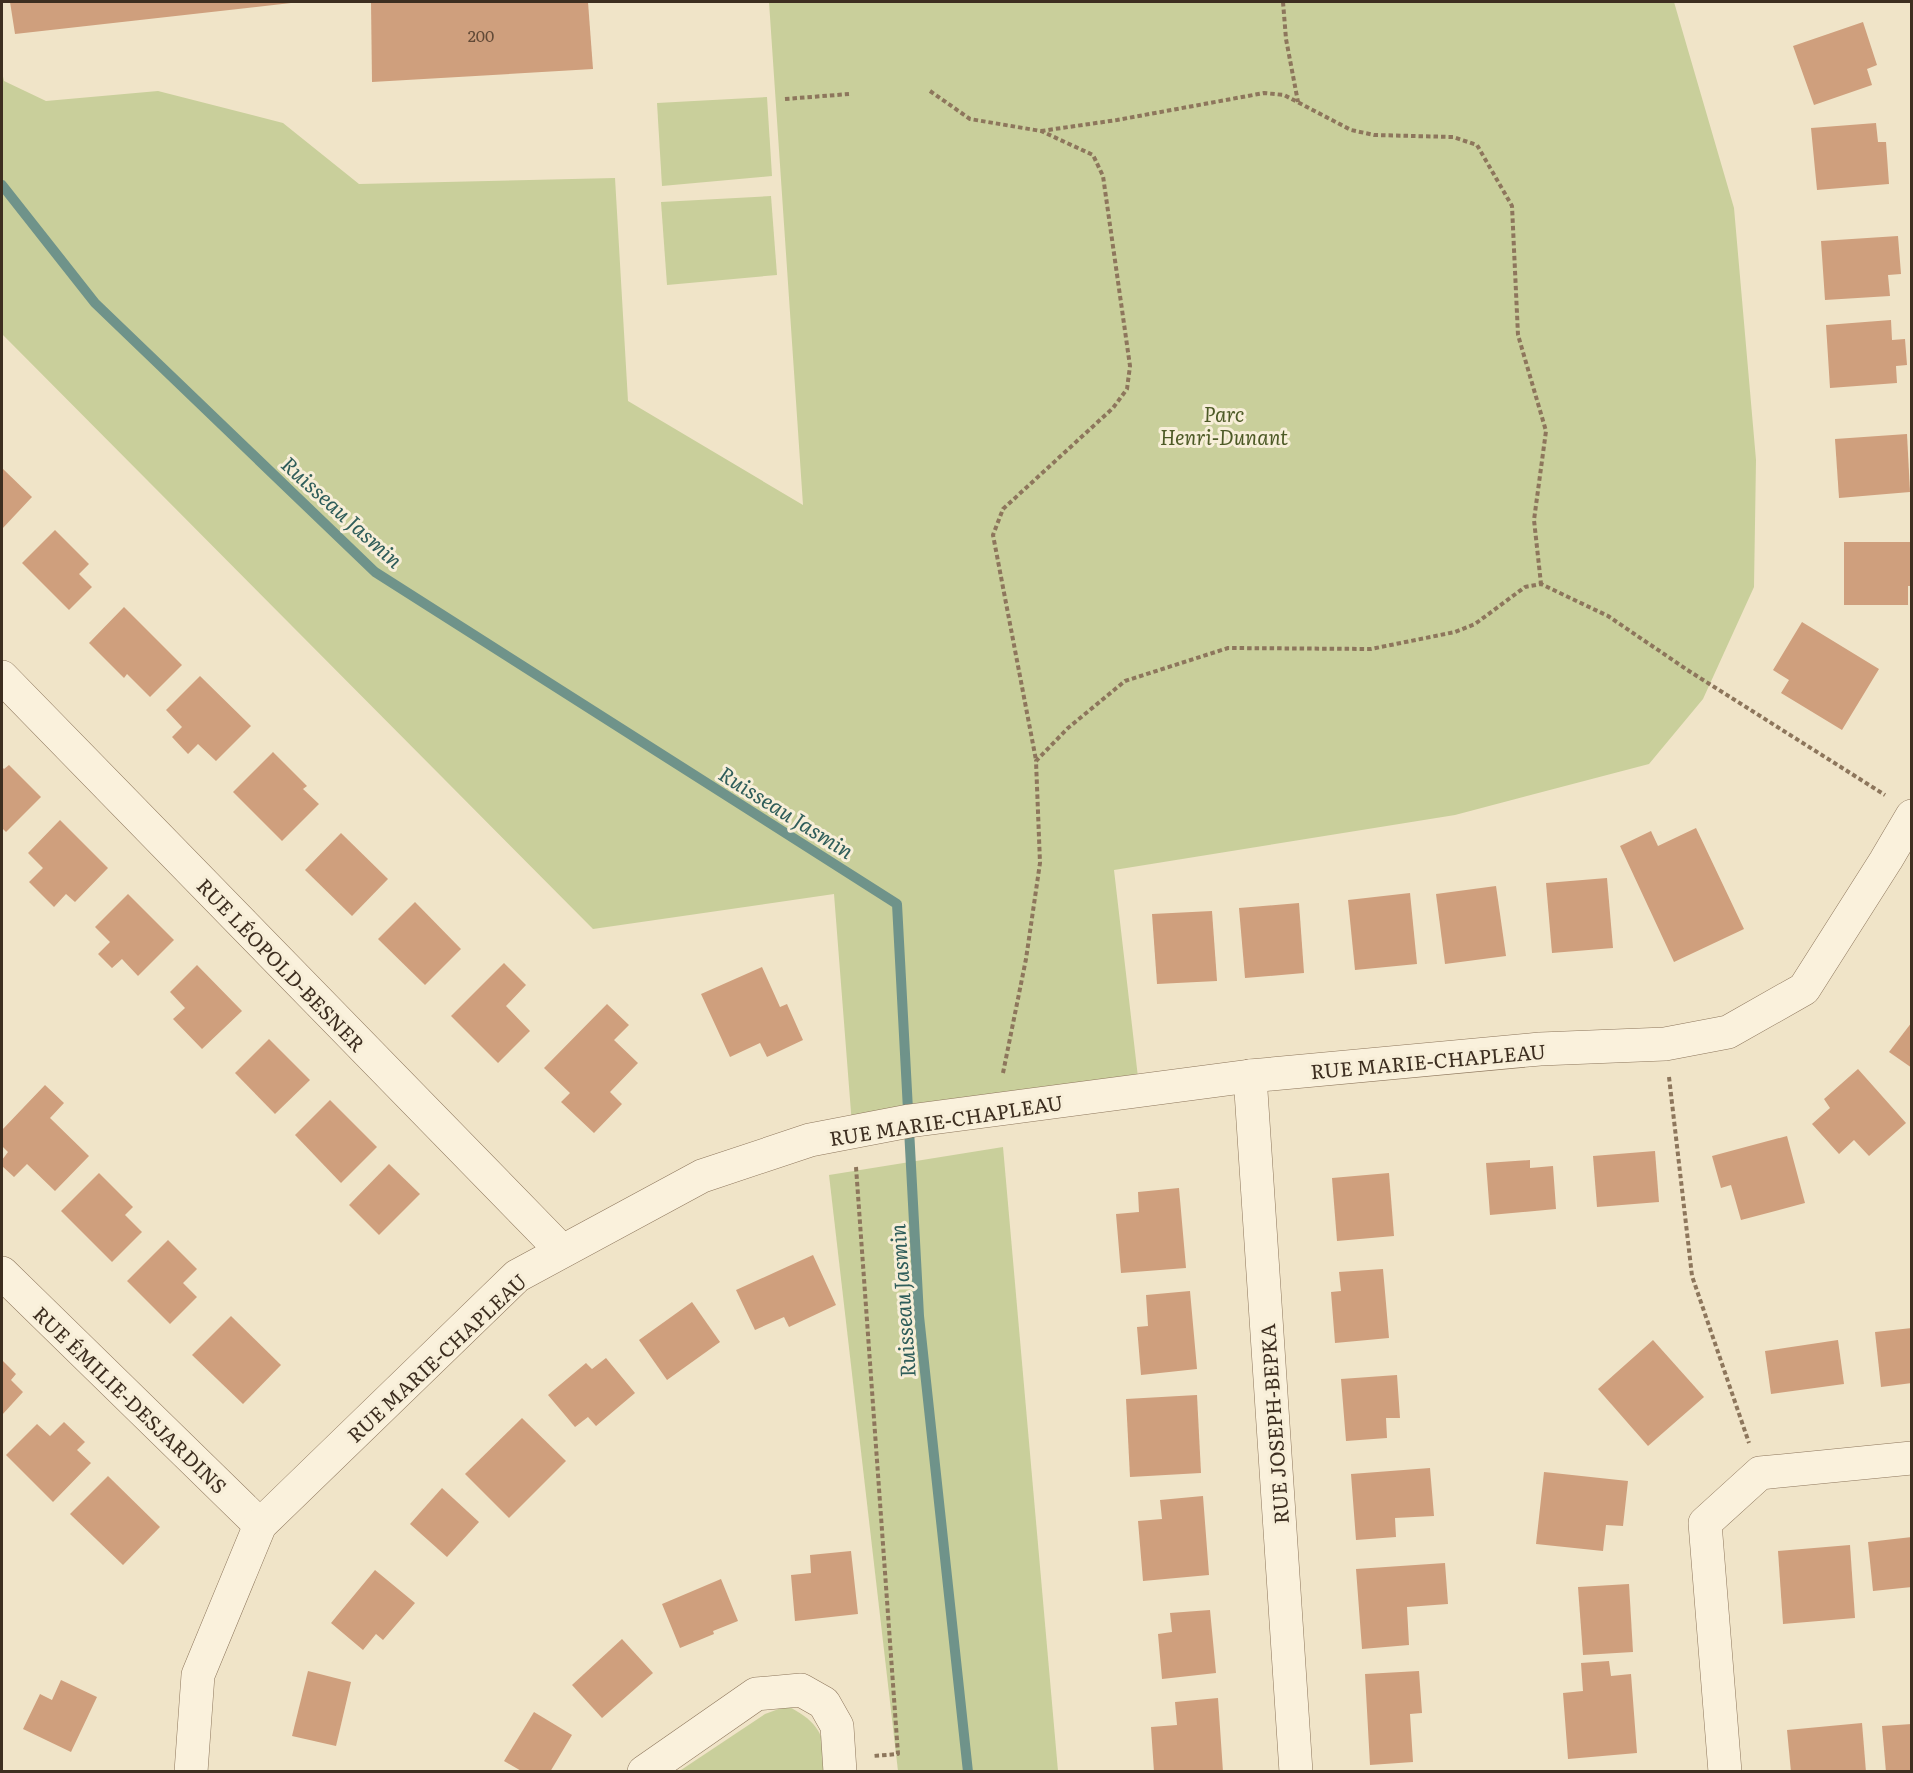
<svg xmlns="http://www.w3.org/2000/svg" width="1913" height="1773" viewBox="0 0 1913 1773" font-family="Literata,serif">
	<style>
		.green { fill: #c9cf9b }
		.lines { fill: none; stroke-linecap: round; stroke-linejoin: round }
		.stream { stroke: #6f938a; stroke-width: 10 }
		.building { fill: #cf9f7d }
		.minor-casing { stroke: #8d765c; stroke-width: 34 }
		.path { stroke: #8d765c; stroke-width: 4; stroke-dasharray: 4.5 3; stroke-linecap: butt }
		.minor { stroke: #faf1dc; stroke-width: 33 }
		.labels { text-anchor: middle; dominant-baseline: central; stroke-width: 6; stroke-linejoin: round; paint-order: stroke }
		.number-label { font-size: 16px; fill: #624a37 }
		.park-label { font-size: 20px; font-style: italic; fill: #4d5a26; stroke: #f7eed8 }
		.street-label { font-size: 20px; fill: #3d2e20; stroke: #f7eed8 }
		.water-label { font-size: 21px; font-style: italic; fill: #2f5d5a; stroke: #f7eed8 }
	</style>
	<rect width="100%" height="100%" fill="#f0e4c8"/>
	<g class="green">
		<polygon points="769,2 1674,2 1734,208 1756,460 1754,587 1703,699 1649,764 1455,815 1114,870 1139,1086 852,1125 834,894 593,929 2,334 2,72 4,81 46,101 158,91 283,123 359,184 615,178 628,401 803,505"/>
		<polygon points="767,97 772,176 662,186 657,103"/>
		<polygon points="771,196 777,275 667,285 661,202"/>
		<polygon points="1003,1147 1058,1771 898,1771 829,1175"/>
		<path d="M787,1706c31,15 41,31 36,65l-145,1 87,-58z"/>
	</g>
	<g class="lines">
		<polyline class="stream" points="2,185 95,303 375,572 897,904 919,1316 968,1772"/>
	</g>
	<g class="building">
		<polygon points="10,2 291,2 291,3 15,34"/>
		<polygon points="371,2 588,2 593,69 372,82"/>
		<polygon points="1863,22 1877,65 1867,69 1872,85 1814,105 1793,46"/>
		<polygon points="1876,123 1878,142 1886,142 1889,184 1817,190 1811,128"/>
		<polygon points="1898,236 1901,274 1888,275 1890,296 1825,300 1821,241"/>
		<polygon points="1891,320 1892,340 1905,339 1907,365 1896,366 1897,383 1830,388 1826,325"/>
		<polygon points="1907,434 1910,492 1839,498 1835,439"/>
		<polygon points="2,468 32,497 2,529"/>
		<polygon points="55,530 89,564 79,574 92,587 69,610 22,563"/>
		<polygon points="1844,542 1912,542 1912,586 1908,586 1908,605 1844,605"/>
		<polygon points="124,607 182,665 150,697 127,674 124,678 89,643"/>
		<polygon points="1802,622 1879,669 1842,730 1781,693 1789,680 1773,670"/>
		<polygon points="200,676 251,726 216,761 198,744 188,754 172,737 182,727 166,710"/>
		<polygon points="273,752 307,786 303,789 319,804 282,841 233,792"/>
		<polygon points="9,765 41,797 6,832 2,828 2,767 4,769"/>
		<polygon points="60,820 108,868 75,902 66,894 54,907 29,882 43,868 28,853"/>
		<polygon points="1696,828 1744,929 1674,962 1620,846 1651,831 1658,846"/>
		<polygon points="341,833 388,879 352,916 305,870"/>
		<polygon points="1607,878 1613,948 1552,953 1546,883"/>
		<polygon points="1496,886 1506,956 1445,964 1436,894"/>
		<polygon points="1410,893 1417,964 1355,970 1348,900"/>
		<polygon points="128,894 174,940 138,976 122,959 112,968 98,954 110,942 95,927"/>
		<polygon points="415,902 461,949 425,985 378,939"/>
		<polygon points="1299,903 1304,973 1245,978 1239,908"/>
		<polygon points="1212,911 1217,981 1157,984 1152,914"/>
		<polygon points="504,963 526,985 506,1006 530,1031 498,1063 451,1016"/>
		<polygon points="197,965 242,1011 202,1049 173,1019 185,1008 170,992"/>
		<polygon points="762,967 780,1007 787,1004 803,1040 767,1057 760,1043 730,1057 701,994"/>
		<polygon points="607,1004 629,1025 614,1040 638,1063 610,1092 622,1104 594,1133 561,1102 570,1093 544,1068"/>
		<polygon points="1912,1022 1912,1068 1889,1052"/>
		<polygon points="269,1039 310,1080 275,1114 235,1073"/>
		<polygon points="1858,1069 1906,1123 1869,1156 1854,1140 1839,1154 1812,1124 1830,1108 1824,1099"/>
		<polygon points="45,1085 64,1103 50,1118 89,1156 55,1191 27,1164 14,1177 2,1166 2,1160 8,1152 2,1146 2,1130"/>
		<polygon points="330,1100 377,1147 341,1183 295,1135"/>
		<polygon points="1787,1136 1805,1203 1741,1220 1731,1185 1721,1188 1712,1156"/>
		<polygon points="1655,1151 1659,1202 1597,1207 1593,1156"/>
		<polygon points="1530,1160 1530,1168 1553,1166 1556,1209 1490,1215 1486,1163"/>
		<polygon points="389,1164 420,1194 379,1235 349,1205"/>
		<polygon points="99,1173 133,1207 125,1215 142,1232 112,1262 61,1211"/>
		<polygon points="1389,1173 1394,1236 1337,1241 1332,1178"/>
		<polygon points="1179,1188 1186,1268 1121,1273 1116,1214 1139,1212 1138,1192"/>
		<polygon points="168,1240 197,1269 183,1283 197,1297 170,1324 127,1281"/>
		<polygon points="813,1255 836,1305 789,1327 784,1317 755,1330 736,1290"/>
		<polygon points="1383,1269 1389,1338 1335,1343 1331,1292 1341,1291 1339,1272"/>
		<polygon points="1190,1291 1197,1369 1141,1375 1137,1327 1148,1326 1146,1295"/>
		<polygon points="692,1302 720,1342 667,1380 639,1340"/>
		<polygon points="231,1316 281,1365 243,1404 192,1355"/>
		<polygon points="1912,1328 1912,1383 1881,1387 1875,1332"/>
		<polygon points="1653,1340 1704,1397 1648,1446 1598,1389"/>
		<polygon points="1838,1340 1844,1384 1771,1394 1765,1351"/>
		<polygon points="606,1358 635,1393 596,1426 588,1417 575,1427 548,1395 586,1363 592,1369"/>
		<polygon points="2,1360 16,1374 11,1380 23,1392 2,1415"/>
		<polygon points="1397,1375 1400,1418 1386,1418 1387,1438 1346,1441 1341,1379"/>
		<polygon points="1197,1395 1201,1473 1130,1477 1126,1399"/>
		<polygon points="522,1418 566,1461 509,1518 465,1474"/>
		<polygon points="64,1422 85,1442 77,1450 91,1463 53,1502 6,1455 37,1424 50,1436"/>
		<polygon points="1430,1468 1434,1516 1395,1518 1396,1537 1356,1540 1351,1474"/>
		<polygon points="1544,1472 1628,1481 1623,1526 1606,1525 1603,1551 1536,1544"/>
		<polygon points="108,1476 160,1527 123,1565 70,1514"/>
		<polygon points="442,1488 479,1522 447,1557 410,1524"/>
		<polygon points="1203,1496 1209,1575 1143,1581 1138,1521 1162,1519 1160,1500"/>
		<polygon points="1912,1537 1912,1587 1873,1591 1868,1542"/>
		<polygon points="1850,1545 1855,1618 1783,1624 1778,1551"/>
		<polygon points="851,1551 858,1614 795,1621 791,1575 811,1573 810,1555"/>
		<polygon points="1445,1563 1448,1604 1407,1607 1409,1645 1362,1649 1356,1569"/>
		<polygon points="375,1570 415,1603 383,1640 376,1634 363,1650 331,1623"/>
		<polygon points="721,1579 738,1621 713,1631 714,1634 680,1648 662,1604"/>
		<polygon points="1629,1584 1633,1652 1583,1655 1578,1587"/>
		<polygon points="1210,1610 1216,1673 1162,1679 1158,1634 1172,1632 1170,1613"/>
		<polygon points="622,1639 653,1673 602,1718 572,1685"/>
		<polygon points="1609,1661 1611,1676 1631,1674 1637,1753 1568,1759 1563,1693 1583,1691 1581,1663"/>
		<polygon points="308,1671 351,1682 336,1746 292,1736"/>
		<polygon points="1419,1671 1422,1713 1410,1714 1413,1762 1370,1765 1365,1674"/>
		<polygon points="61,1680 97,1697 71,1752 23,1729 40,1694 52,1700"/>
		<polygon points="1218,1698 1223,1772 1154,1772 1151,1727 1177,1725 1175,1702"/>
		<polygon points="534,1712 572,1735 550,1772 523,1772 504,1761"/>
		<polygon points="1862,1723 1866,1772 1791,1772 1787,1730"/>
		<polygon points="1912,1724 1912,1772 1886,1772 1882,1726"/>
	</g>
	<g class="lines">
		<g class="minor-casing">
			<g id="minor">
				<polyline points="2,677 562,1251"/>
				<polyline points="1250,1076 1296,1772"/>
				<polyline points="2,1273 260,1525"/>
				<polyline points="191,1772 198,1675 260,1525 517,1276 702,1176 810,1140 909,1121 1250,1076 1540,1049 1665,1044 1728,1032 1804,989 1886,860 1912,816"/>
				<polyline points="644,1772 756,1694 801,1690 824,1703 837,1726 840,1772"/>
				<polyline points="1725,1772 1705,1523 1760,1473 1912,1458"/>
			</g>
		</g>
		<g class="path">
			<polyline points="1283,2 1286,39 1298,102"/>
			<polyline points="930,91 970,119 1041,131 1093,155 1103,176 1130,366 1127,389 1113,408 1003,509 993,535 1036,760"/>
			<polyline points="785,99 849,94"/>
			<polyline points="1041,131 1117,120 1264,93 1284,95 1351,130 1374,135 1453,137 1477,145 1512,206 1518,335 1546,431 1534,520 1541,584"/>
			<polyline points="1003,1073 1026,959 1040,863 1036,761 1068,728 1125,681 1228,648 1371,649 1455,632 1475,624 1525,587 1541,584 1608,616 1689,671 1885,795"/>
			<polyline points="1669,1077 1692,1276 1749,1443"/>
			<polyline points="856,1167 898,1754 873,1756"/>
		</g>
		<use href="#minor" class="minor"/>
	</g>
	<g class="labels">
		<g class="number-label">
			<text x="481" y="35">200</text>
		</g>
		<g class="park-label">
			<text x="1224" y="413">Parc<tspan x="1224" dy="23">Henri-Dunant</tspan></text>
		</g>
		<g class="street-label">
			<text transform="translate(282 964) rotate(46)">RUE LÉOPOLD-BESNER</text>
			<text transform="translate(1428 1060) rotate(-5)">RUE MARIE-CHAPLEAU</text>
			<text transform="translate(946 1119) rotate(-9)">RUE MARIE-CHAPLEAU</text>
			<text transform="translate(436 1357) rotate(-43)">RUE MARIE-CHAPLEAU</text>
			<text transform="translate(131 1399) rotate(44)">RUE ÉMILIE-DESJARDINS</text>
			<text transform="translate(1273 1424) rotate(-94)">RUE JOSEPH-BEPKA</text>
		</g>
		<g class="water-label">
			<text transform="translate(343 511) rotate(42)">Ruisseau Jasmin</text>
			<text transform="translate(787 811) rotate(32)">Ruisseau Jasmin</text>
			<text transform="translate(901 1301) rotate(-94)">Ruisseau Jasmin</text>
		</g>
	</g>
	<rect width="1913" height="1773" fill="none" stroke="#3d2e20" stroke-width="6"/>
</svg>
